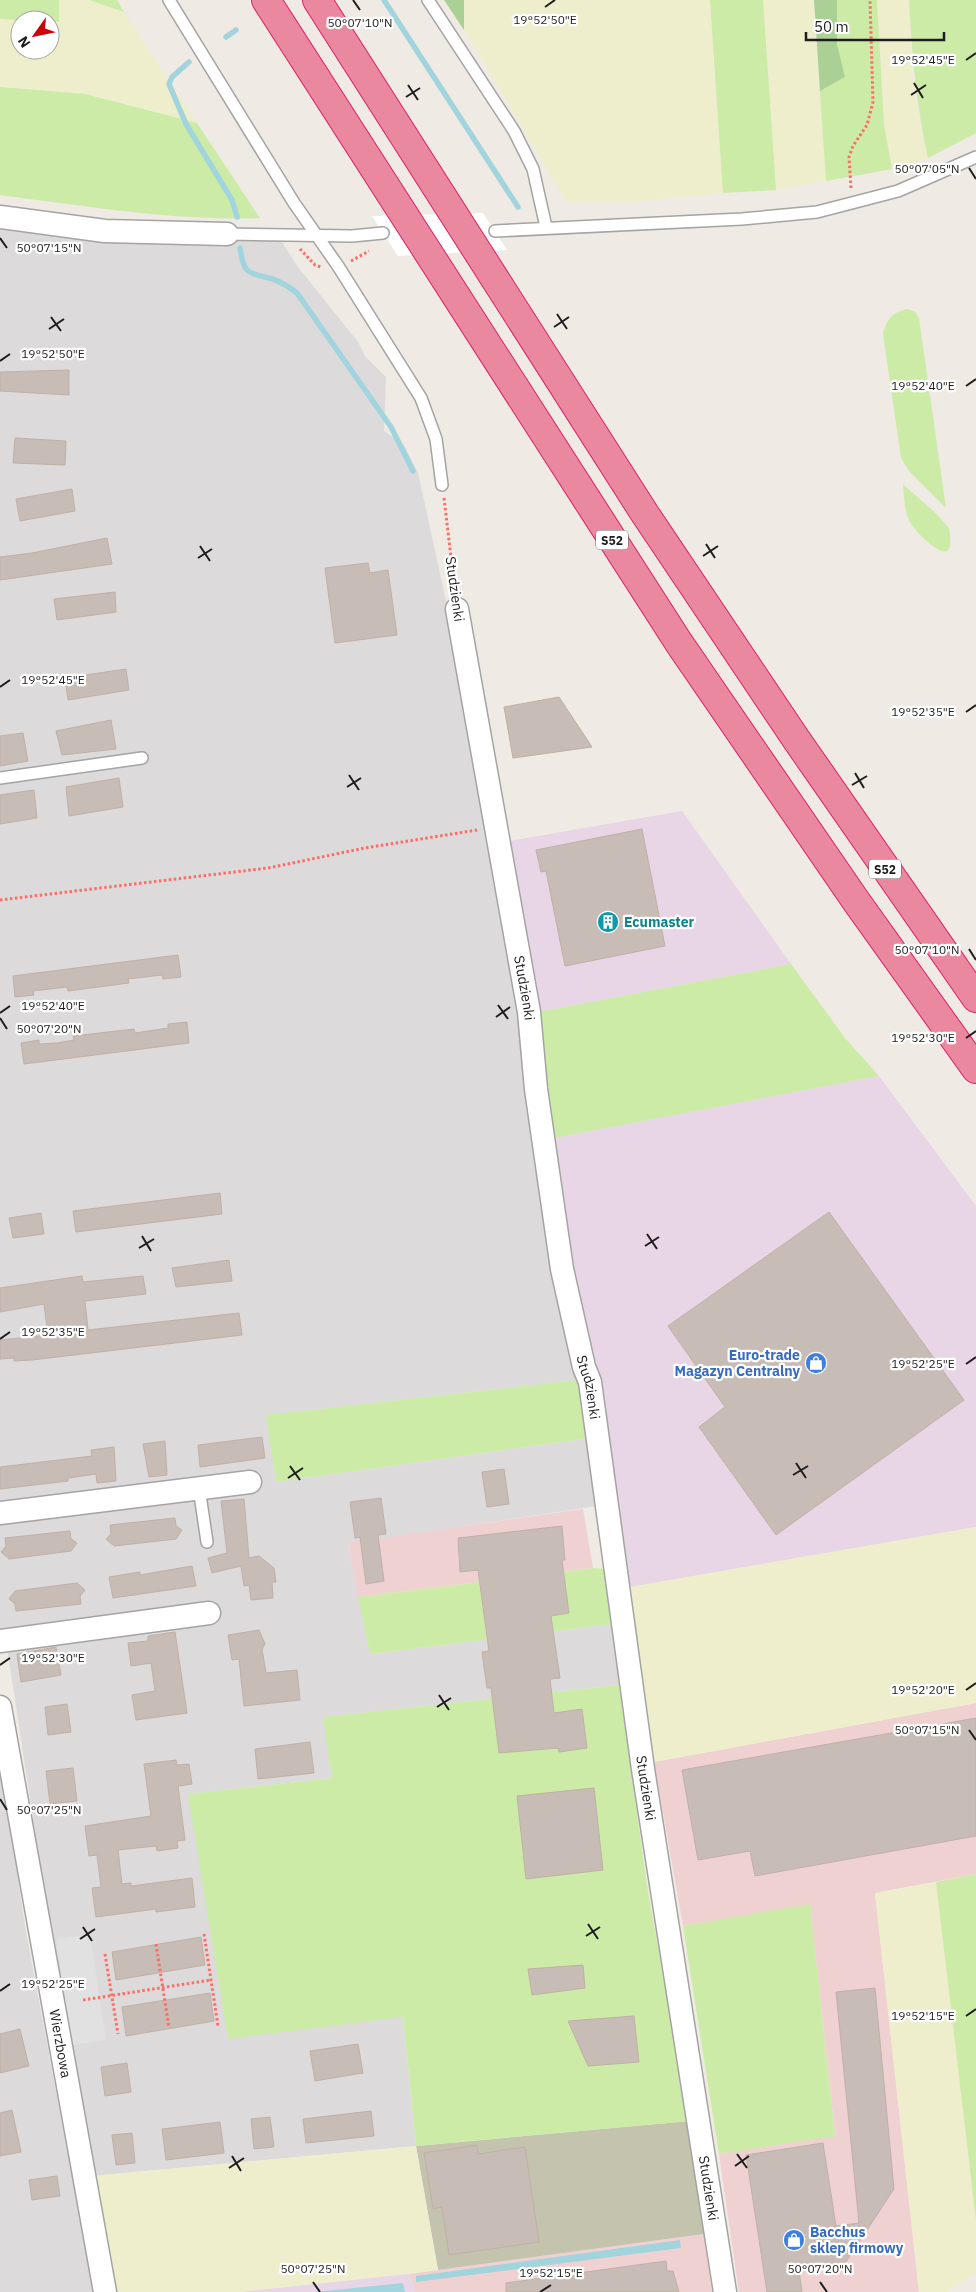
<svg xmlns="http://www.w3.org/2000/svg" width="976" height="2292" viewBox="0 0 976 2292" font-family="'IBM Plex Sans',sans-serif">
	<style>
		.residential { fill: #dcdada }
		.commercial { fill: #f0d1d2 }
		.industrial { fill: #e8d5e6 }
		.construction { fill: #c4c3ae }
		.farmland { fill: #eeeecd }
		.grass { fill: #cceba7 }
		.forest { fill: #aad096 }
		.parking { fill: #e1e1e1 }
		.water { fill: #a2d4de }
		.pier { fill: #fff }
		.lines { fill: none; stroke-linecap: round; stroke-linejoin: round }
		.stream { stroke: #a2d4de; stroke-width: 5.5 }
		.building { fill: #c7bcb6; stroke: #c1b0a5 }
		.service-casing { stroke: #a4a4a4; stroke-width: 14 }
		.minor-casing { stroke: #a4a4a4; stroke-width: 25 }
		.motorway-casing { stroke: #de1f6a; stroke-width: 30 }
		.path { stroke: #fe6d65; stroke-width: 3; stroke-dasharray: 2.5 2.5; stroke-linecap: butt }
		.service { stroke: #fff; stroke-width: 11 }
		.minor { stroke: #fff; stroke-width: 22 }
		.motorway { stroke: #e9889f; stroke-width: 28 }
		.ticks { fill: none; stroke: #1d1d1d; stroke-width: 2 }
		.labels { text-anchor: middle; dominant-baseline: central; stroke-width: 4.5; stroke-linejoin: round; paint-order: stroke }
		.shield { fill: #fff; stroke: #616161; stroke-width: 1 }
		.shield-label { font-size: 12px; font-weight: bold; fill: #1d1d1d }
		.street-label { font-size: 14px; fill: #1d1d1d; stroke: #fff }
		.culture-label { font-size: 14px; font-weight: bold; fill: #0d838f; stroke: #fff; text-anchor: start }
		.shop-label { font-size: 14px; font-weight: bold; fill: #366cbe; stroke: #fff; text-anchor: end }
		.ticks-label { font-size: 12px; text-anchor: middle; fill: #1d1d1d; stroke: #fff; stroke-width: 4.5; stroke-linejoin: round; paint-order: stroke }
	</style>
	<rect width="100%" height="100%" fill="#efeae3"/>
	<g class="residential">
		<polygon points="0,220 280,239 298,267 358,342 365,356 386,377 384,431 404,445 418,473 460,665 489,799 578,1380 267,1415 276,1482 590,1438 597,1506 348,1544 370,1654 613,1624 619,1685 324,1717 332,1778 189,1794 403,2017 416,2146 92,2176 28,1821 33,1818 7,1647 0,1647"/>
		<polygon points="3,1774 25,1927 94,2292 0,2292 0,1775"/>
	</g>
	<g class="commercial">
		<polygon points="583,1509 593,1568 358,1597 348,1543"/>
		<polygon points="976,1703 976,1874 875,1893 919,2292 739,2292 719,2154 835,2135 810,1905 683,1926 654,1762"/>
		<polygon points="704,2234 712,2292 415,2292 409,2274"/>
	</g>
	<g class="industrial">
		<polygon points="682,811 791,964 533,1013 504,842"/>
		<polygon points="879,1076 976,1206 976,1527 630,1587 616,1495 587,1350 549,1139"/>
		<polygon points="409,2274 415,2292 239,2292"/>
	</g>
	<polygon class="construction" points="690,2121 704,2234 438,2270 416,2146"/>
	<g class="farmland">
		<polygon points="59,0 89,0 124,12 197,123 85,94 0,87 0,19 24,20 20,20 20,50 50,50 50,21 59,22"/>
		<polygon points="464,0 710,0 723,193 639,201 566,201 464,30"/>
		<polygon points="763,0 814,0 826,181 776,190"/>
		<polygon points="877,0 909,0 912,69 920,125 928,158 892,169 884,125"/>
		<polygon points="976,1527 976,1703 654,1762 630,1587"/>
		<polygon points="936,1882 976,2220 976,2273 946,2292 919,2292 875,1893"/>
		<polygon points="416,2146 438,2270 239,2292 111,2292 92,2176"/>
	</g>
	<g class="grass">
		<polygon points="0,0 59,0 59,22 0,19"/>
		<polygon points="89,0 117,0 124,12"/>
		<polygon points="710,0 763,0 776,190 723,193"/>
		<polygon points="837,0 877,0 884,125 892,169 826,181 820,91 845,77 837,44"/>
		<path d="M909,0h67v133l-48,25c-12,-53 -16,-104 -19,-158z"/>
		<path d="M0,87l85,7 112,29 63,95c-87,3 -174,-12 -260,-23z"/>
		<path d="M908,309l7,3 4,6 27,190 -36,-36 -9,-14 -18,-124c4,-15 9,-22 25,-25z"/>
		<path d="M903,484c12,12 35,29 45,43 2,3 2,7 2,11 4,34 -35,-6 -40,-16 -6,-12 -6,-26 -7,-38z"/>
		<polygon points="791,964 845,1038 879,1076 549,1139 533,1013"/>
		<polygon points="578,1380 590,1438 276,1482 266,1415"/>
		<polygon points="593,1568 606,1569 613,1624 370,1654 358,1597"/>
		<polygon points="619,1685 648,1892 690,2121 416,2146 403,2017 228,2039 188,1794 332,1778 323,1717"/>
		<polygon points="976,1874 976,2220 936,1882"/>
		<polygon points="810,1904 835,2136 719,2154 683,1926"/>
	</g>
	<g class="forest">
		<polygon points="444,0 464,0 464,30"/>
		<polygon points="814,0 837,0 837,44 845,77 820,91"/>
	</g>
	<polygon class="parking" points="90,1934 106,2040 72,2045 56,1939"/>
	<g class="water">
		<polygon points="680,2240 681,2248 416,2282 416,2276"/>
		<polygon points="403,2283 405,2292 315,2292"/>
	</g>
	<polygon class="pier" points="483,213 507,250 398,256 372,216"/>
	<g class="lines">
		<g class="stream">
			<polyline points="384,0 518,207"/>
			<polyline points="226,37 236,30"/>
			<polyline points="189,62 172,77 169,84 186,124 232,200 237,217"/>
			<path d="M240,248c3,21 5,25 25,29 12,2 23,9 32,16l94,134 22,44"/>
		</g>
	</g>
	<g class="building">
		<polygon points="69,370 69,395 0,391 0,372"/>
		<polygon points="15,438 66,441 65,465 13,463"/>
		<polygon points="72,489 75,511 20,521 16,499"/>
		<polygon points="107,538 112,564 0,580 0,557 32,553"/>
		<polygon points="368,563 370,573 388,570 397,635 335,643 325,568"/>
		<polygon points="115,592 116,612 57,620 54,599"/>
		<polygon points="126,669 129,690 68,700 65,678"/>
		<polygon points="559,697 592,747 513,758 504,707"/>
		<polygon points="111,720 116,749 62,755 56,731"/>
		<polygon points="23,733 28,761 0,766 0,736"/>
		<polygon points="119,778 123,807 69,816 66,787"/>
		<polygon points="34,790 37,818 0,824 0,795"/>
		<polygon points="642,829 665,946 565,966 546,871 541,872 536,850"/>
		<polygon points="178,955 181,977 163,979 162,975 128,979 129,983 68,991 67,987 33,991 34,995 15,997 13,976"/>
		<polygon points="187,1022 189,1043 24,1064 21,1043 39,1040 39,1044 57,1043 74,1040 73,1036 134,1029 135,1033 168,1028 168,1024"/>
		<polygon points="220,1193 222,1214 76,1232 73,1211"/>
		<polygon points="829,1212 964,1400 776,1535 699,1427 725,1407 668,1326"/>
		<polygon points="41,1213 44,1234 13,1238 9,1218"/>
		<polygon points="229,1260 232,1281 176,1287 172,1268"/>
		<polygon points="82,1276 83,1282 143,1276 146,1294 85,1301 88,1330 239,1313 242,1335 32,1360 14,1361 14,1358 0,1359 0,1340 48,1335 44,1304 0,1312 0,1288"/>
		<polygon points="262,1437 265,1458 200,1467 198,1445"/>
		<polygon points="165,1441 167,1475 149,1477 143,1444"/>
		<polygon points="114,1447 116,1481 97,1483 96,1474 68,1478 68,1481 0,1489 0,1467 92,1456 91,1450"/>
		<polygon points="504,1469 509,1504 487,1507 482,1472"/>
		<polygon points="381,1498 386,1534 378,1535 384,1581 366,1584 360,1537 355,1538 350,1502"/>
		<polygon points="244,1499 249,1558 259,1556 274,1568 276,1582 272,1582 273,1598 251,1600 249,1585 244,1586 241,1566 212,1573 208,1558 227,1553 221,1501"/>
		<polygon points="175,1518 176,1526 182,1530 176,1539 114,1546 106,1539 111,1534 110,1525"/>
		<polygon points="562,1526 565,1560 562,1560 569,1613 551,1616 560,1678 550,1679 554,1713 582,1709 587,1748 559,1752 558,1748 499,1753 491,1688 487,1688 482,1652 489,1651 478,1570 460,1572 458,1538"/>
		<polygon points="70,1531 71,1539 77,1543 71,1551 9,1559 1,1552 6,1546 5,1538"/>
		<polygon points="192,1566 196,1586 113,1598 109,1577 140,1572 140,1575"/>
		<polygon points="77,1583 85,1590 80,1596 81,1604 16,1611 15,1604 9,1599 15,1591"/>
		<polygon points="259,1630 265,1644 262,1649 266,1673 297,1670 300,1700 244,1706 239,1659 232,1660 228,1635"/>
		<polygon points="175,1632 187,1713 136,1720 132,1695 155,1691 151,1663 131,1666 128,1643 148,1641 148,1636"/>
		<polygon points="56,1647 61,1675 21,1682 17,1654"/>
		<polygon points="67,1704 71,1732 48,1735 45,1707"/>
		<polygon points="976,1718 976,1836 755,1876 750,1851 698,1860 682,1770"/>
		<polygon points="310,1742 314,1773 258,1779 255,1749"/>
		<polygon points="176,1760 177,1765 189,1764 192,1784 178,1786 185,1840 177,1841 178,1848 157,1851 156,1846 118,1850 122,1884 131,1883 131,1886 192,1878 195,1907 156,1912 156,1909 96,1917 92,1888 101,1887 97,1855 89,1856 85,1826 151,1816 144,1764"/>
		<polygon points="73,1768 77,1801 50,1804 46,1771"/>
		<polygon points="594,1788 603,1870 526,1879 517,1796"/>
		<polygon points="201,1937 205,1965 116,1980 112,1952"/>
		<polygon points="583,1965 585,1988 532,1995 528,1969"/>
		<polygon points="875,1988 894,2189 844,2265 799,2271 802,2292 767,2292 746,2155 823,2143 836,2226 859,2223 836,1992"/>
		<polygon points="210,1993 214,2021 126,2036 122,2007"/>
		<polygon points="634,2016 639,2062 588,2066 568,2021"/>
		<polygon points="20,2029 29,2066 0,2073 0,2034"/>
		<polygon points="358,2044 363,2073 315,2081 310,2051"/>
		<polygon points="127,2063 131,2092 105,2096 101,2067"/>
		<polygon points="12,2110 21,2152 0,2156 0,2113"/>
		<polygon points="371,2111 374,2136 306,2143 303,2119"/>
		<polygon points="270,2117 274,2147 254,2149 251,2119"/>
		<polygon points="220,2122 224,2153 166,2160 162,2129"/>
		<polygon points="132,2133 135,2163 116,2165 112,2135"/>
		<polygon points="477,2145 478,2154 525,2147 539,2242 449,2255 442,2207 433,2209 424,2153"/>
		<polygon points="57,2176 60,2196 32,2200 29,2180"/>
		<polygon points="666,2261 667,2271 673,2271 679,2292 506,2292 506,2283"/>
	</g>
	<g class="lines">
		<g class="service-casing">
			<g id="service">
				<polyline points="169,0 294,203 338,266 421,398 436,439 442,485"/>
				<polyline points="428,0 514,131 533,169 546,227"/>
				<polyline points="495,231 742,219 817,212 898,191 976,157"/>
				<polyline points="227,234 352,236 383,233"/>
				<polyline points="0,778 142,758"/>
				<polyline points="199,1488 207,1542"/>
			</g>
		</g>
		<g class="minor-casing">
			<g id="minor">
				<polyline points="0,217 105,231 227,234"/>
				<path id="s1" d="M457,609l72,403 7,77 26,180 22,98 6,15 53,387 82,523"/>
				<polyline points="0,1513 250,1482"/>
				<polyline points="0,1641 209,1613"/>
				<path id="s2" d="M0,1707l105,585"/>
			</g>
		</g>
		<g class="motorway-casing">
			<g id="motorway">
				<polyline points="266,0 679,643 856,901 976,1069"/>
				<polyline points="317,0 645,514 796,739 976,998"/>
			</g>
		</g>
		<g class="path">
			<polyline points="851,188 849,157 853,146 867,125 873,102 870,0"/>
			<polyline points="300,249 315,265 321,267"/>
			<polyline points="351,261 369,251"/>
			<polyline points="444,498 455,591"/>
			<polyline points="0,900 268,868 365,848 477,830"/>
			<polyline points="204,1934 218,2026"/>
			<polyline points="156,1944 169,2028"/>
			<polyline points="105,1954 118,2034"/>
			<polyline points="83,2000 211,1980"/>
		</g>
		<use href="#service" class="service"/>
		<use href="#minor" class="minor"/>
		<use href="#motorway" class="motorway"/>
	</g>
	<path class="ticks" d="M353,0l7,10M545,7l10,-7M966,60l10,-7M914,83l9,15M408,85l10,15M911,95l15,-10M406,97l14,-9M969,168l7,11M0,238l7,10M557,314l10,15M51,317l10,14M554,327l15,-10M49,329l15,-10M0,361l10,-7M966,386l10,-7M706,544l9,14M200,546l10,15M703,556l15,-10M198,558l14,-9M0,687l10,-7M966,712l10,-7M855,773l9,15M349,775l10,15M852,785l15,-9M347,787l14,-9M969,949l7,11M498,1005l10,14M0,1013l10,-7M496,1017l14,-10M0,1018l7,11M966,1038l10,-7M647,1234l10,15M142,1236l9,15M645,1246l14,-9M139,1248l15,-9M0,1339l10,-7M966,1364l10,-7M796,1463l10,15M290,1466l10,14M793,1475l15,-9M288,1478l15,-10M0,1665l10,-7M966,1690l10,-7M439,1695l10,15M437,1707l14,-9M969,1730l7,10M0,1799l7,11M588,1924l10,15M83,1927l9,14M586,1936l14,-9M80,1939l15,-10M0,1991l10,-7M966,2016l10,-7M737,2154l10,14M232,2156l9,15M735,2166l14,-10M229,2168l15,-10M313,2282l7,10M820,2282l7,10M540,2292l11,-7"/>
	<defs>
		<g id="building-disc" transform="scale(1.125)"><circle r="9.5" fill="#0f9aa8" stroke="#fff"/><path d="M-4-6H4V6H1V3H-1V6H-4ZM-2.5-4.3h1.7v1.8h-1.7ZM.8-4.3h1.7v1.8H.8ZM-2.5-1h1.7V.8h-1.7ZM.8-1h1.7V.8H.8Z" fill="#fff"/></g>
		<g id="shop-disc" transform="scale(1.125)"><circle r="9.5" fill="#3f7fe0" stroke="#fff"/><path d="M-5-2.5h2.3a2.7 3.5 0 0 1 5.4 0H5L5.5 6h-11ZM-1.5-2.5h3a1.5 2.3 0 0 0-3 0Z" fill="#fff"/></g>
	</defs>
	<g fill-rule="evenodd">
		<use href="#building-disc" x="608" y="922"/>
		<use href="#shop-disc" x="816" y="1363"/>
		<use href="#shop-disc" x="794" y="2240"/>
	</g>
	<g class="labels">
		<g class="shield">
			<rect x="596" y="530.5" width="32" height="19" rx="4"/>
			<rect x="869" y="859.5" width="32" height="19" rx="4"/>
		</g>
		<g class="shield-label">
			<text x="612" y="540">S52</text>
			<text x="885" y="869">S52</text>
		</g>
		<g class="street-label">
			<text transform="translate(455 589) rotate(82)">Studzienki</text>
			<text stroke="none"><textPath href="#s1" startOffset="385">Studzienki</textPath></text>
			<text stroke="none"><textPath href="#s1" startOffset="790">Studzienki</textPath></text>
			<text stroke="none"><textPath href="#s1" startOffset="1195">Studzienki</textPath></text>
			<text stroke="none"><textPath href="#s2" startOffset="342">Wierzbowa</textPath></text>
			<text stroke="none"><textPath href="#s1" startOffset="1600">Studzienki</textPath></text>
		</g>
		<g class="culture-label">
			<text x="624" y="922">Ecumaster</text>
		</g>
		<g class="shop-label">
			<text x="800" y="1355">Euro-trade<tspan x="800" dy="16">Magazyn Centralny</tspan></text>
			<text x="810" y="2232" text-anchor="start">Bacchus<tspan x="810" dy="16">sklep firmowy</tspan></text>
		</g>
	</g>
	<g class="ticks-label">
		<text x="545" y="24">19°52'50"E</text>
		<text x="360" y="27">50°07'10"N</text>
		<text x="923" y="64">19°52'45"E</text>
		<text x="927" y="173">50°07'05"N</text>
		<text x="49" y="252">50°07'15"N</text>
		<text x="53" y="358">19°52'50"E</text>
		<text x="923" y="390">19°52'40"E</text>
		<text x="53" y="684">19°52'45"E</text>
		<text x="923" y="716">19°52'35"E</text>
		<text x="927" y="954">50°07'10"N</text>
		<text x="53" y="1010">19°52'40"E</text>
		<text x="49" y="1033">50°07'20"N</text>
		<text x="923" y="1042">19°52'30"E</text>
		<text x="53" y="1336">19°52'35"E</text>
		<text x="923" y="1368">19°52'25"E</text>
		<text x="53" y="1662">19°52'30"E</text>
		<text x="923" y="1694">19°52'20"E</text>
		<text x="927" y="1734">50°07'15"N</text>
		<text x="49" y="1814">50°07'25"N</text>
		<text x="53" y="1988">19°52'25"E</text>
		<text x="923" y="2020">19°52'15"E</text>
		<text x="313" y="2273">50°07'25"N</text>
		<text x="820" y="2273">50°07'20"N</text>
		<text x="551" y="2277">19°52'15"E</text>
	</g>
	<g transform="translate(35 35) rotate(237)"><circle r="24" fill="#ffffff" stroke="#a5a5a5"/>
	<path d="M0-4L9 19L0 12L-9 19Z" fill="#cb000b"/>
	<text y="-8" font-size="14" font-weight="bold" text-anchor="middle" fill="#1d1d1d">N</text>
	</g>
	<path d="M806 32v8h138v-8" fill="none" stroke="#1d1d1d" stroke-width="2.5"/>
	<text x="814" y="32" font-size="15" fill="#1d1d1d" stroke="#ffffff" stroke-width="4" paint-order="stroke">50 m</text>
</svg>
